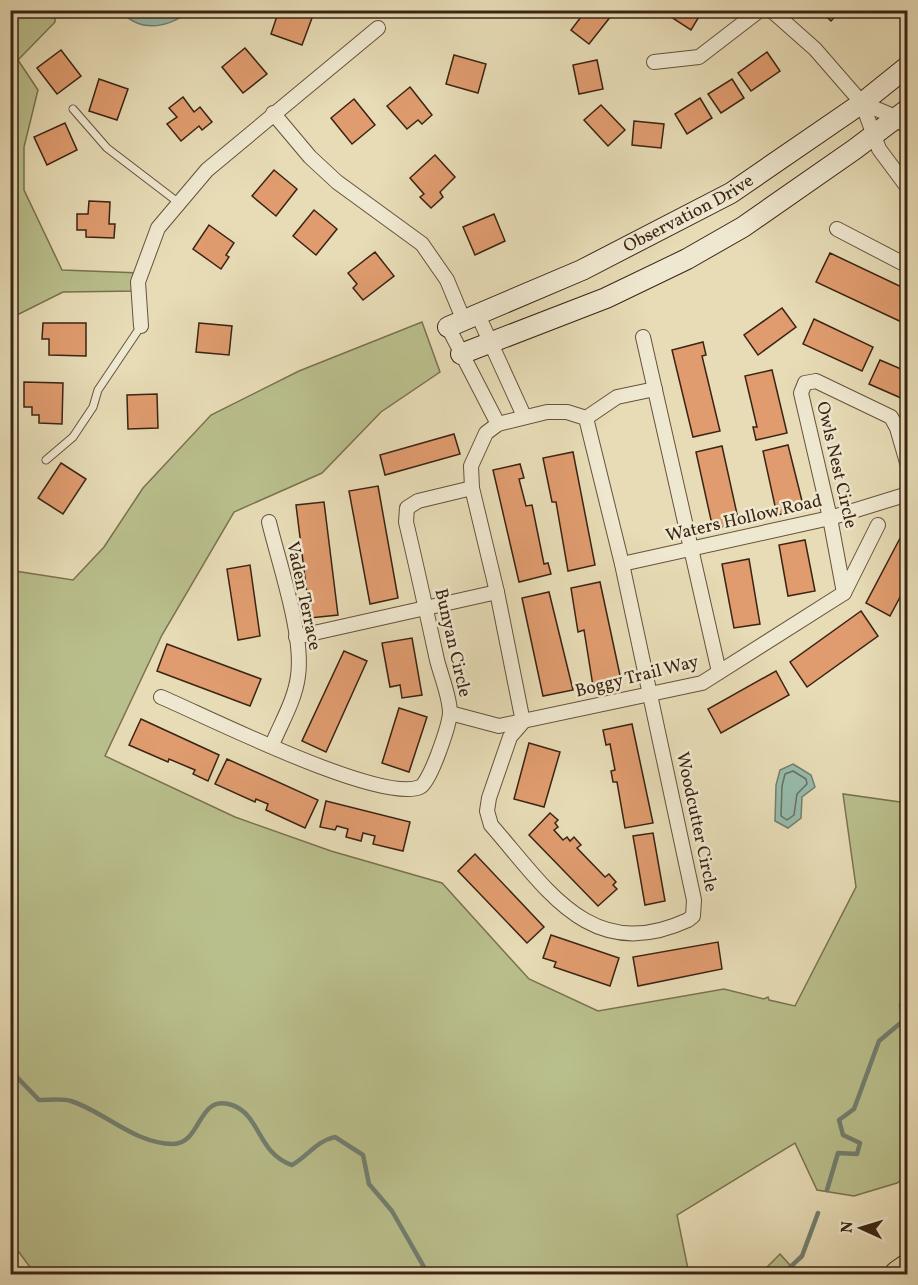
<svg xmlns="http://www.w3.org/2000/svg" width="918" height="1285" viewBox="0 0 918 1285" font-family="Vollkorn,serif">
	<style>
		.green { fill: #b9bf8c; stroke: #7a7250; stroke-width: 1.5 }
		.water { fill: #97bcad; stroke: #727f70; stroke-width: 1.5 }
		.lines { fill: none; stroke-linecap: round; stroke-linejoin: round }
		.shore { stroke: #697060; stroke-width: 1.5 }
		.stream { stroke: #727f70; stroke-width: 4.5 }
		.building { fill: #e09c6f; stroke: #3b2414; stroke-width: 1.5 }
		.lane-casing { stroke: #66523c; stroke-width: 9 }
		.street-casing { stroke: #66523c; stroke-width: 16 }
		.secondary-casing { stroke: #3b2414; stroke-width: 22 }
		.highway-casing { stroke: #3b2414; stroke-width: 28 }
		.lane { stroke: #efe8d0; stroke-width: 7 }
		.street { stroke: #efe8d0; stroke-width: 14 }
		.secondary { stroke: #efe8d0; stroke-width: 20 }
		.highway { stroke: #e7dcb6; stroke-width: 26 }
		.labels { text-anchor: middle; dominant-baseline: central; stroke-width: 5; stroke-linejoin: round; paint-order: stroke }
		.street-label { font-size: 18px; fill: #3b2414; stroke: #efe8d0 }
	</style>
	<rect width="100%" height="100%" fill="#e7dcb6"/>
	<filter id="stains"><feTurbulence type="fractalNoise" baseFrequency=".00333" numOctaves="4"/><feColorMatrix values="0 0 0 0 .2 0 0 0 0 .09 0 0 0 0 .02 0 0 0 .5 -.17"/></filter>
	<radialGradient id="worn" r=".72"><stop offset=".6" stop-color="#630" stop-opacity="0"/><stop offset="1" stop-color="#630" stop-opacity=".3"/></radialGradient>
	<g class="green">
		<polygon points="11,11 55,11 55,22 18,60 38,90 24,147 24,190 62,270 141,273 138,291 63,292 11,318"/>
		<polygon points="422,322 440,372 381,412 322,473 234,512 162,635 105,756 235,817 331,851 442,883 529,979 598,1011 724,989 764,999 768,997 769,1000 795,1006 856,887 843,794 907,803 907,1176 897,1183 854,1196 817,1190 795,1143 677,1215 689,1274 35,1274 10,1240 11,556 15,571 73,580 104,547 143,488 211,415 299,371"/>
		<polygon points="780,1254 798,1274 760,1274"/>
	</g>
	<g class="water">
		<path d="M120,11h71c-23,16 -49,23 -71,0z"/>
		<polygon points="793,764 811,775 815,787 802,797 801,818 788,828 775,821 776,785 780,770"/>
	</g>
	<g class="lines">
		<polygon class="shore" points="793,771 806,779 807,784 797,794 794,815 787,820 781,816 782,786 785,774"/>
		<g class="stream">
			<path d="M10,1074h4l25,26c10,0 23,-2 32,1 34,11 64,43 102,43 29,0 24,-51 59,-39 29,10 25,48 60,60 16,-9 24,-24 43,-28l28,18 6,29 23,27 36,63"/>
			<polyline points="827,1190 838,1153 857,1154 860,1143 843,1135 839,1120 854,1109 879,1041 903,1021 901,1005 908,991"/>
			<polyline points="783,1274 802,1256 818,1213"/>
		</g>
	</g>
	<g class="building">
		<polygon points="279,10 293,10 312,18 302,45 271,34"/>
		<polygon points="604,10 611,16 589,44 571,30 584,13 581,10"/>
		<polygon points="675,10 703,10 691,30 671,17"/>
		<polygon points="819,10 841,10 831,21"/>
		<polygon points="245,48 267,74 243,93 222,67"/>
		<polygon points="61,50 81,76 57,94 37,68"/>
		<polygon points="767,52 780,71 751,91 738,73"/>
		<polygon points="454,55 486,64 478,93 446,84"/>
		<polygon points="597,60 603,89 579,94 573,65"/>
		<polygon points="99,79 128,89 117,120 89,111"/>
		<polygon points="732,79 744,98 721,113 708,94"/>
		<polygon points="410,87 432,115 422,124 418,120 407,129 387,106"/>
		<polygon points="183,97 194,112 200,107 212,122 202,130 199,126 181,141 167,124 177,117 169,108"/>
		<polygon points="700,98 712,118 687,134 675,114"/>
		<polygon points="354,99 375,125 352,144 331,118"/>
		<polygon points="601,105 625,130 608,146 584,120"/>
		<polygon points="634,121 664,124 661,148 632,145"/>
		<polygon points="65,123 77,150 47,165 34,137"/>
		<polygon points="435,155 455,177 440,192 443,197 431,208 420,197 424,194 410,178"/>
		<polygon points="274,170 297,189 276,216 252,196"/>
		<polygon points="89,201 110,202 109,224 115,224 114,238 86,237 86,230 77,230 77,214 88,214"/>
		<polygon points="314,210 337,229 316,255 293,236"/>
		<polygon points="494,214 505,241 475,255 463,227"/>
		<polygon points="209,225 234,243 226,255 229,257 221,269 193,249"/>
		<polygon points="375,252 394,276 363,300 353,288 357,284 348,273"/>
		<polygon points="830,253 908,290 908,325 816,282"/>
		<polygon points="782,308 796,327 758,355 744,335"/>
		<polygon points="814,319 873,347 862,371 803,344"/>
		<polygon points="43,323 86,323 86,356 49,355 49,339 42,339"/>
		<polygon points="199,323 232,326 229,355 196,352"/>
		<polygon points="703,342 706,355 702,356 720,431 693,437 672,350"/>
		<polygon points="880,360 908,372 908,401 869,384"/>
		<polygon points="772,370 787,433 756,440 753,427 757,427 745,376"/>
		<polygon points="24,382 63,383 62,424 39,423 39,415 32,415 32,407 24,407"/>
		<polygon points="157,394 158,428 128,429 127,395"/>
		<polygon points="454,434 460,454 385,475 380,455"/>
		<polygon points="788,445 804,509 777,515 763,451"/>
		<polygon points="722,446 739,523 713,529 696,452"/>
		<polygon points="573,452 595,565 568,571 556,502 552,502 543,458"/>
		<polygon points="61,463 86,479 63,514 38,498"/>
		<polygon points="520,464 524,478 519,479 526,506 532,505 544,564 548,563 551,574 519,582 493,470"/>
		<polygon points="378,486 398,598 370,604 349,491"/>
		<polygon points="324,502 338,615 310,618 296,505"/>
		<polygon points="908,523 908,582 890,616 866,603"/>
		<polygon points="805,540 815,591 788,596 779,545"/>
		<polygon points="749,559 760,624 734,628 722,564"/>
		<polygon points="250,565 260,636 238,640 227,569"/>
		<polygon points="600,582 621,680 593,686 584,630 578,632 571,588"/>
		<polygon points="549,592 573,690 543,696 522,598"/>
		<polygon points="861,611 878,636 807,687 790,662"/>
		<polygon points="412,638 422,695 402,698 400,685 390,687 382,643"/>
		<polygon points="167,644 261,679 250,706 157,671"/>
		<polygon points="344,651 367,661 326,752 302,741"/>
		<polygon points="776,671 789,695 721,733 708,709"/>
		<polygon points="399,708 427,717 409,772 382,763"/>
		<polygon points="141,719 219,755 208,781 193,774 195,770 169,759 168,762 129,745"/>
		<polygon points="632,724 653,823 625,828 617,782 613,782 611,771 615,770 610,744 606,745 603,730"/>
		<polygon points="529,743 560,752 544,807 514,799"/>
		<polygon points="227,759 318,800 305,828 266,810 268,804 256,799 255,802 215,784"/>
		<polygon points="326,801 410,822 403,851 373,844 375,836 363,833 361,841 346,837 348,829 337,826 335,830 320,827"/>
		<polygon points="550,813 558,820 555,823 558,827 554,830 563,840 567,837 570,841 574,837 581,845 577,848 605,877 609,874 616,882 613,885 617,889 598,906 529,835"/>
		<polygon points="653,833 665,901 645,905 633,836"/>
		<polygon points="475,854 544,927 527,943 458,871"/>
		<polygon points="551,935 619,958 610,986 554,967 556,962 543,958"/>
		<polygon points="718,942 722,969 638,986 633,957"/>
	</g>
	<g class="lines">
		<g class="lane-casing">
			<g id="lane">
				<polyline points="73,109 107,148 179,203"/>
				<polyline points="46,460 73,437 93,407 98,390 141,326"/>
			</g>
		</g>
		<g class="street-casing">
			<g id="street">
				<polyline points="771,10 815,49 862,103 879,149 908,188"/>
				<polyline points="654,62 699,57 760,10"/>
				<polyline points="862,103 898,118 908,129"/>
				<polyline points="273,113 310,157 337,182 422,244 447,280 464,321"/>
				<polyline points="837,229 908,266"/>
				<polyline points="478,315 524,416"/>
				<polyline points="141,326 138,282 158,228 207,170 378,28"/>
				<polyline points="448,327 498,424"/>
				<polyline points="643,337 719,672"/>
				<path d="M547,412h20l19,6 36,146 72,336 -1,16 -5,4c-97,45 -141,-31 -197,-95l-4,-14 2,-13 21,-61 13,-15 -26,-130 -25,-104 -1,-22 15,-33 12,-9z"/>
				<polyline points="586,418 617,397 655,389"/>
				<path d="M269,522c10,42 35,113 29,154 -3,24 -17,47 -26,69"/>
				<polyline points="622,564 830,518 908,494"/>
				<polyline points="844,593 830,518 801,393 805,383 816,381 891,417 897,428 908,466"/>
				<polyline points="296,637 497,592"/>
				<path d="M161,697c45,19 219,107 259,90 10,-4 29,-61 30,-74 0,-16 -9,-37 -13,-53 -10,-46 -20,-92 -31,-138l1,-14 11,-7 54,-13"/>
				<polyline points="450,713 499,726 702,683 844,593 878,525"/>
			</g>
		</g>
		<g class="secondary-casing">
			<g id="secondary">
				<path id="s1" d="M448,327l134,-57 149,-77 131,-90 46,-37"/>
				<polyline points="461,354 606,298 687,259 743,227 855,149 908,109"/>
			</g>
		</g>
		<g class="highway-casing">
			<polyline id="highway" points="898,1274 908,1267"/>
		</g>
		<use href="#lane" class="lane"/>
		<use href="#street" class="street"/>
		<use href="#secondary" class="secondary"/>
		<use href="#highway" class="highway"/>
	</g>
	<g class="labels">
		<g class="street-label">
			<text stroke="none"><textPath href="#s1" startOffset="266">Observation Drive</textPath></text>
			<text transform="translate(836 465) rotate(77)">Owls Nest Circle</text>
			<text transform="translate(744 519) rotate(-13)">Waters Hollow Road</text>
			<text transform="translate(303 596) rotate(78)">Vaden Terrace</text>
			<text transform="translate(452 643) rotate(77)">Bunyan Circle</text>
			<text transform="translate(637 677) rotate(-14)">Boggy Trail Way</text>
			<text transform="translate(696 822) rotate(78)">Woodcutter Circle</text>
		</g>
	</g>
	<rect width="918" height="1285" fill="none" stroke="#e7dcb6" stroke-width="36"/>
	<rect x="12" y="12" width="894" height="1261" fill="none" stroke="#3b2414" stroke-width="3"/>
	<rect x="18" y="18" width="882" height="1249" fill="none" stroke="#3b2414" stroke-width="1.5"/>
	<g transform="translate(861 1228) rotate(274)" stroke="#efe8d0" stroke-width="4.5" paint-order="stroke">
	<path d="M0-4.5L10 22L0 15L-10 22Z" fill="#3b2414"/>
	<text y="-9" font-size="16" font-weight="bold" text-anchor="middle" fill="#3b2414">N</text>
	</g>
	<rect width="100%" height="100%" filter="url(#stains)"/>
	<rect width="100%" height="100%" fill="url(#worn)"/>
</svg>
